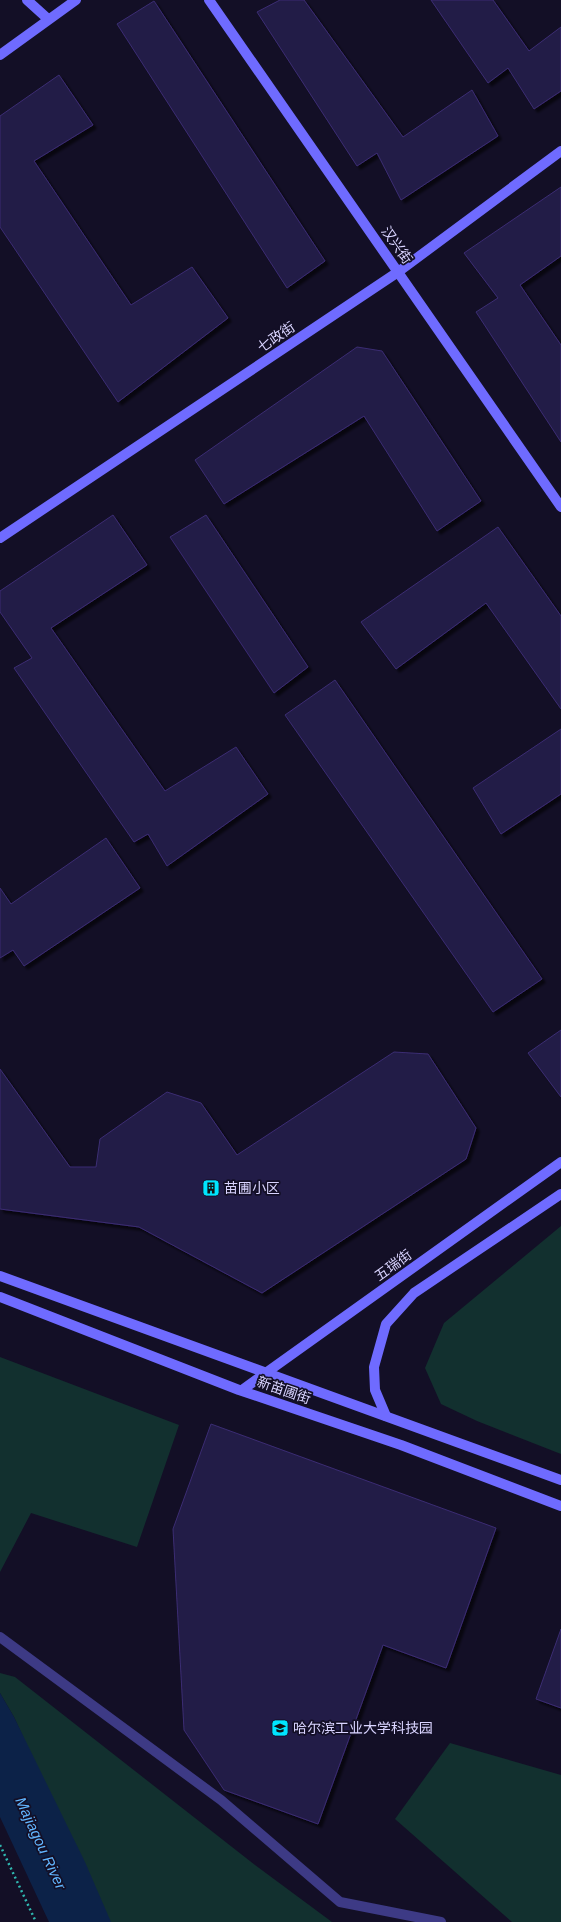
<svg xmlns="http://www.w3.org/2000/svg" width="561" height="1922" viewBox="0 0 561 1922" font-family="Helvetica,'Noto Sans SC',sans-serif">
	<style>
		.green { fill: #12302f }
		.water { fill: #0c2248 }
		.building { fill: #241b47; stroke: #3b2d73; filter: url(#shadow) }
		.lines { fill: none; stroke-linecap: round; stroke-linejoin: round }
		.path { stroke: #2fb8b0; stroke-width: 2.5; stroke-dasharray: 2 3; stroke-linecap: butt }
		.street { stroke: #3d3a85; stroke-width: 10 }
		.secondary { stroke: #6f6bff; stroke-width: 10 }
		.labels { text-anchor: middle; dominant-baseline: central; stroke-width: 3.5; stroke-linejoin: round; paint-order: stroke }
		.street-label { font-size: 14px; fill: #d9d4ff; stroke: #130f26 }
		.poi-label { font-size: 14px; fill: #d9d4ff; stroke: #130f26; text-anchor: start }
		.water-label { font-size: 15px; font-style: italic; fill: #62b6ff; stroke: #130f26 }
	</style>
	<defs>
		<filter id="shadow"><feDropShadow dx="3.5" dy="3.5" stdDeviation="1" flood-color="#0009"/></filter>
	</defs>
	<rect width="100%" height="100%" fill="#130f26"/>
	<g class="green">
		<polygon points="561,1226 561,1454 477,1421 441,1404 425,1368 444,1323"/>
		<polygon points="0,1357 179,1425 137,1547 31,1513 0,1572"/>
		<polygon points="0,1673 15,1677 255,1865 332,1922 108,1922 14,1717 0,1693"/>
		<polygon points="450,1743 561,1775 561,1922 512,1922 395,1819"/>
	</g>
	<polygon class="water" points="0,1693 14,1717 85,1862 111,1922 49,1922 0,1817"/>
	<g class="building">
		<polygon points="280,0 304,0 403,137 472,90 498,136 401,200 377,153 357,166 257,12"/>
		<polygon points="431,0 493,0 529,51 561,27 561,91 534,109 508,68 488,83"/>
		<polygon points="154,1 325,261 287,288 117,24"/>
		<polygon points="59,75 93,125 34,161 131,305 192,267 228,318 118,402 0,227 0,116"/>
		<polygon points="561,187 561,256 520,285 561,345 561,442 476,312 498,298 464,253"/>
		<polygon points="357,347 382,351 481,501 437,531 364,416 224,504 195,460"/>
		<polygon points="113,515 147,565 51,628 165,791 236,747 268,794 167,866 148,834 134,842 14,668 32,658 0,612 0,591"/>
		<polygon points="206,515 308,667 274,693 170,537"/>
		<polygon points="498,527 561,616 561,709 486,603 396,669 361,622"/>
		<polygon points="335,680 542,979 493,1012 285,715"/>
		<polygon points="561,729 561,794 501,834 473,788"/>
		<polygon points="106,838 140,888 24,966 13,950 0,958 0,888 11,904"/>
		<polygon points="561,1030 561,1097 528,1053"/>
		<polygon points="394,1052 428,1054 476,1128 466,1159 262,1293 139,1227 0,1209 0,1069 70,1167 96,1167 100,1139 167,1092 201,1103 237,1155"/>
		<polygon points="211,1424 496,1528 446,1668 383,1645 318,1824 224,1790 184,1730 173,1529"/>
		<polygon points="561,1629 561,1708 536,1699"/>
	</g>
	<g class="lines">
		<polyline class="path" points="0,1845 36,1922"/>
		<polyline class="street" points="0,1637 221,1800 340,1902 441,1922"/>
		<g class="secondary">
			<polyline points="27,0 48,19"/>
			<polyline points="209,0 561,507"/>
			<polyline points="0,55 76,0"/>
			<polyline points="0,538 398,272 561,151"/>
			<polyline points="0,1276 561,1480"/>
			<polyline points="0,1297 239,1390 401,1445 561,1506"/>
			<polyline points="242,1390 561,1162"/>
			<polyline points="386,1416 375,1390 374,1367 386,1324 414,1293 561,1194"/>
		</g>
	</g>
	<defs>
		<g id="building-square" transform="scale(0.9)"><rect x="-9" y="-9" width="18" height="18" rx="4" fill="#00e5ff" stroke="#130f26"/><path d="M-4-6H4V6H1V3H-1V6H-4ZM-2.5-4.3h1.7v1.8h-1.7ZM.8-4.3h1.7v1.8H.8ZM-2.5-1h1.7V.8h-1.7ZM.8-1h1.7V.8H.8Z" fill="#111"/></g>
		<g id="school-square" transform="scale(0.9)"><rect x="-9" y="-9" width="18" height="18" rx="4" fill="#00e5ff" stroke="#130f26"/><path d="M0-5L7-2L0 1L-7-2ZM-4 1L0 2.5L4 1V4Q0 6-4 4Z" fill="#111"/></g>
	</defs>
	<g fill-rule="evenodd">
		<use href="#building-square" x="211" y="1188"/>
		<use href="#school-square" x="280" y="1728"/>
	</g>
	<g class="labels">
		<g class="street-label">
			<text transform="translate(397 245) rotate(55)">汉兴街</text>
			<text transform="translate(276 337) rotate(-34)">七政街</text>
			<text transform="translate(393 1265) rotate(-36)">五瑞街</text>
			<text transform="translate(284 1390) rotate(19)">新苗圃街</text>
		</g>
		<g class="poi-label">
			<text x="224" y="1188">苗圃小区</text>
			<text x="293" y="1728">哈尔滨工业大学科技园</text>
		</g>
		<g class="water-label">
			<text transform="translate(41 1843) rotate(65)">Majiagou River</text>
		</g>
	</g>
</svg>
